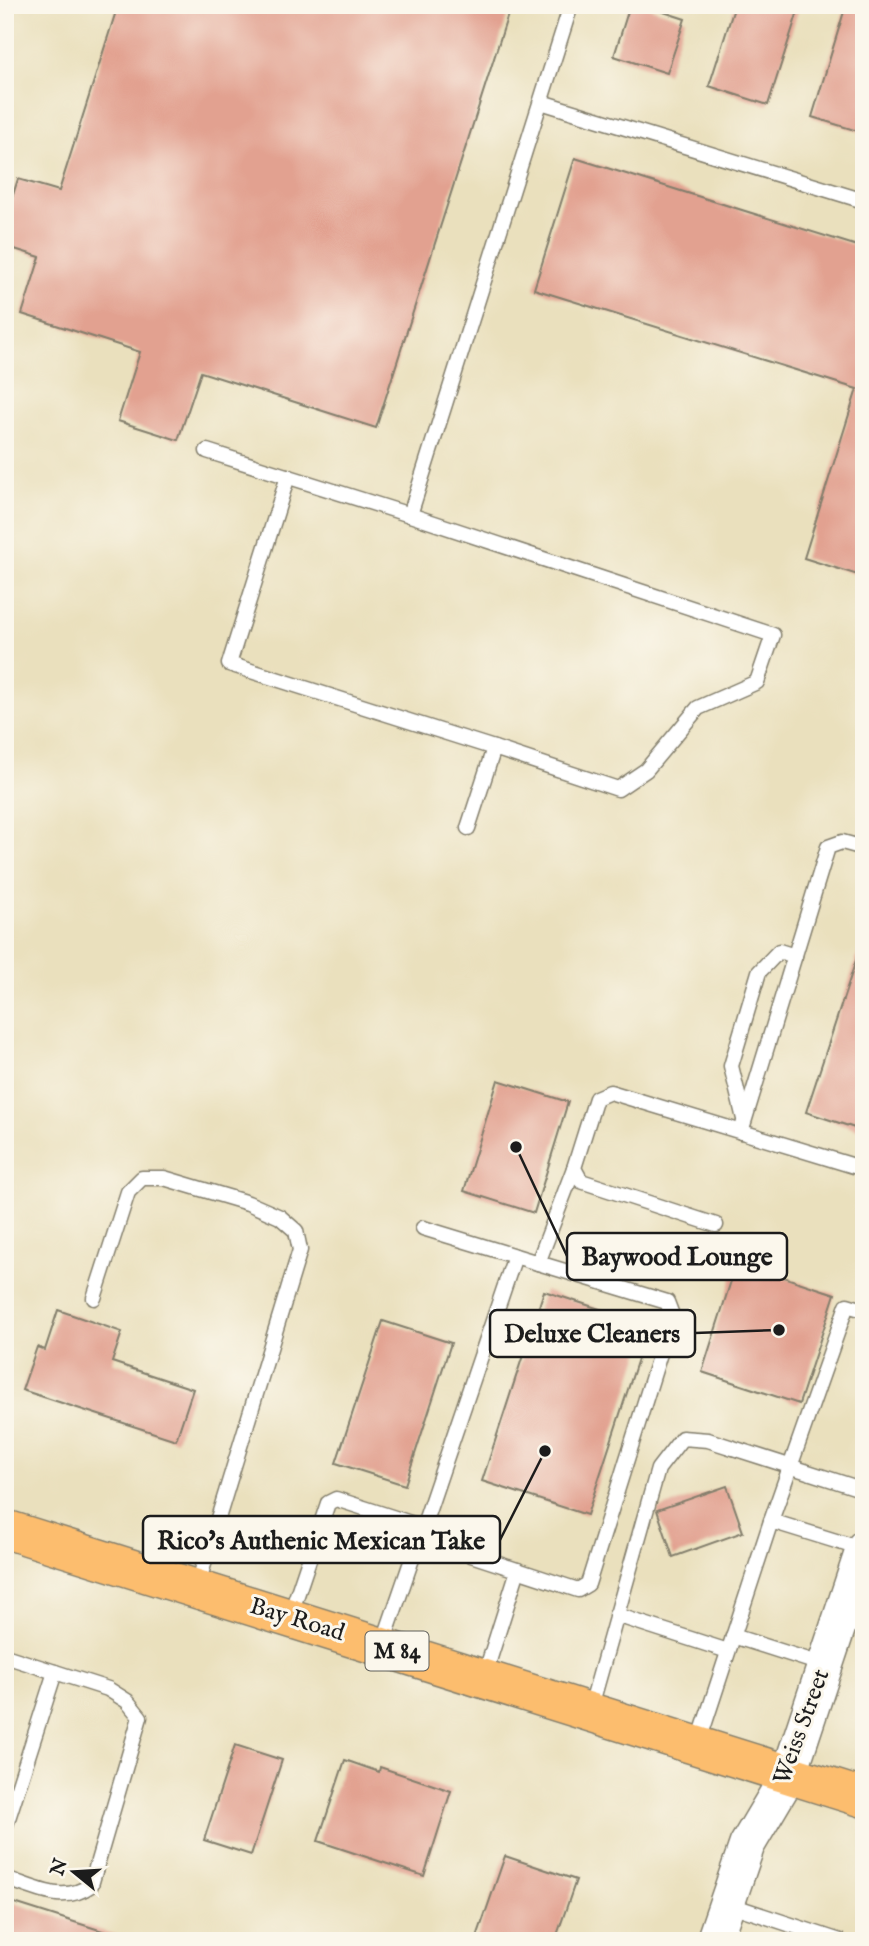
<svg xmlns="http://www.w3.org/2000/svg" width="869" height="1946" viewBox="0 0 869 1946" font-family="'IM FELL English',serif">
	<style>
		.building { fill: #e2a190 }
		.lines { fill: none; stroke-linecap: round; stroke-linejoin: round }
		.service-casing { stroke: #837e6c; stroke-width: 17 }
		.tertiary-casing { stroke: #837e6c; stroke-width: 38 }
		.primary-casing { stroke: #837e6c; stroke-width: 41 }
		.service { stroke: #fff; stroke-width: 14 }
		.tertiary { stroke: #fff; stroke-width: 35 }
		.primary { stroke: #fcbd6e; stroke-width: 38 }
		.labels { text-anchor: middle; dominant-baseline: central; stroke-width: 6; stroke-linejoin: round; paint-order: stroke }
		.shield { fill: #fbf7ec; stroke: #5f5e5a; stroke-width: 2 }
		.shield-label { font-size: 23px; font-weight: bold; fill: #1c1c1c }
		.street-label { font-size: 24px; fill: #1c1c1c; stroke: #fbf7ec }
		.leader { fill: none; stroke: #1c1c1c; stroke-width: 2.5 }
		.callout-dot { fill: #1c1c1c; stroke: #fbf7ec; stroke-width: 2.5 }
		.callout { fill: #fbf7ec; stroke: #1c1c1c; stroke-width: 2.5 }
		.callout-label { font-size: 26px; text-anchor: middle; font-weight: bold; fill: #1c1c1c }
	</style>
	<rect width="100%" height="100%" fill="#fbf7ec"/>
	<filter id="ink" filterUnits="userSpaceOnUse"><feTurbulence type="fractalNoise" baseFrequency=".0143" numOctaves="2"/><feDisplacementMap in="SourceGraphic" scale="14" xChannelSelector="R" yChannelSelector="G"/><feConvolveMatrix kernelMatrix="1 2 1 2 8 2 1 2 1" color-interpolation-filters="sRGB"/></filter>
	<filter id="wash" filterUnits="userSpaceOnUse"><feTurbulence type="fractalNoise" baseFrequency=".00686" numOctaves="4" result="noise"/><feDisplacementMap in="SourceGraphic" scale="28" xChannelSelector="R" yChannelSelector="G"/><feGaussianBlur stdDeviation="1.57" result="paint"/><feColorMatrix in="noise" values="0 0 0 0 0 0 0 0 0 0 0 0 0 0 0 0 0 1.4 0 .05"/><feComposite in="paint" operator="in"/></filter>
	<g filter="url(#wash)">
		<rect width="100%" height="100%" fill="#eae0bd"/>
		<g id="blocks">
			<g class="building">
				<polygon points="118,5 511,5 376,428 201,372 178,440 118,421 140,352 22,314 40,257 5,246 5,220 18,179 59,191"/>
				<polygon points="630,5 642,5 685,19 667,73 614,56"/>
				<polygon points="735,5 800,5 768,105 709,86"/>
				<polygon points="846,5 864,5 864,133 812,117"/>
				<polygon points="575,158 864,248 864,577 804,558 857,389 534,289"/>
				<polygon points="863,939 864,939 864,1131 806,1112"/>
				<polygon points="498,1080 568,1102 534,1213 464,1191"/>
				<polygon points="737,1262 835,1294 799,1404 702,1372"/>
				<polygon points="544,1291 649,1325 587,1515 482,1481"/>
				<polygon points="58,1310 122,1332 112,1362 193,1389 176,1440 22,1390 37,1347 45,1350"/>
				<polygon points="383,1321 451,1343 405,1485 336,1463"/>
				<polygon points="727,1486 743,1532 673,1557 657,1510"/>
				<polygon points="235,1745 282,1760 251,1855 204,1840"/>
				<polygon points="345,1760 379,1772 380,1767 451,1791 424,1876 318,1841"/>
				<polygon points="505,1856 576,1880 555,1941 476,1940"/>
				<polygon points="5,1900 131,1940 131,1941 5,1941"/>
			</g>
		</g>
	</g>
	<g filter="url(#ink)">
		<use href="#blocks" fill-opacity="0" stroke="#837e6c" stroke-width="2"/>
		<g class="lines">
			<g class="service-casing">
				<g id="service">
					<polyline points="541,102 864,201"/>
					<polyline points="207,451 410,515 571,5"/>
					<polyline points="288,476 229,664 494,748"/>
					<polyline points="410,515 773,635 757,682 698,708 646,770 618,789 494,748 468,828"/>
					<polyline points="744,1119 731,1066 759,972 779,951 795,956"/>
					<polyline points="741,1132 828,847 842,842 864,848"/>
					<polyline points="716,1225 581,1181 574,1168 596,1098 610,1092 864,1169"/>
					<polyline points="538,1263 574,1168"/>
					<polyline points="94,1298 128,1192 142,1178 164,1178 248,1203 280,1217 296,1231 300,1250 197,1587"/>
					<polyline points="771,1521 847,1305 864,1310"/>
					<polyline points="423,1527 515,1256 423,1228"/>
					<polyline points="471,1555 578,1590 588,1584 672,1315 667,1302 515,1256"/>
					<polyline points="616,1615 728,1651"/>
					<polyline points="290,1616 328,1503 336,1499 423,1527 382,1646"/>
					<polyline points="733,1636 824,1665"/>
					<path d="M5,1656l103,33 19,12 13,16 -49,168c-28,20 -55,3 -86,-7"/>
					<polyline points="484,1677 518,1570"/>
					<polyline points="590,1710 658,1469 682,1438 708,1440 864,1490"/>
					<polyline points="698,1744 771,1521 862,1549"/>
					<polyline points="5,1828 55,1672"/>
					<polyline points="728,1904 840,1941"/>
				</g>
			</g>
			<g class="tertiary-casing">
				<polyline id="tertiary" points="714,1941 747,1845 789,1774 864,1548"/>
			</g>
			<g class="primary-casing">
				<polyline id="primary" points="5,1529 864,1798"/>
			</g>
			<use href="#service" class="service"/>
			<use href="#tertiary" class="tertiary"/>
			<use href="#primary" class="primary"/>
		</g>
	</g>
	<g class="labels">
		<rect class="shield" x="365.5" y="1631.5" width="63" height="39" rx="5"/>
		<g class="shield-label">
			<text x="397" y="1651">M 84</text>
		</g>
		<g class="street-label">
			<text transform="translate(297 1620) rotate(17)">Bay Road</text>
			<text transform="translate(802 1727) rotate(-70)">Weiss Street</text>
		</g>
	</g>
	<path class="leader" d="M516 1147L567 1256M779 1330L695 1333M545 1451L500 1540"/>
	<g class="callout-dot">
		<circle cx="516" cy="1147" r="7"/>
		<circle cx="779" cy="1330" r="7"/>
		<circle cx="545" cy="1451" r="7"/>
	</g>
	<g class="callout">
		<rect x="567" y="1233" width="220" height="47" rx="7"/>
		<rect x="490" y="1310" width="205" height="47" rx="7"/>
		<rect x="143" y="1516" width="357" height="47" rx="7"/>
	</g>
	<g class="callout-label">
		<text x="677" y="1265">Baywood Lounge</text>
		<text x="592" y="1342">Deluxe Cleaners</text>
		<text x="321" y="1549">Rico's Authenic Mexican Take</text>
	</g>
	<rect width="869" height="1946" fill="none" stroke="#fbf7ec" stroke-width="28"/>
	<g transform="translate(74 1872) rotate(288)" stroke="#fbf7ec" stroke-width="5" paint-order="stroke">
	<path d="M0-5L12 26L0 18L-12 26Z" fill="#1c1c1c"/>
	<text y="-10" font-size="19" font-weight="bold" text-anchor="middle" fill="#1c1c1c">N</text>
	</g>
</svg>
